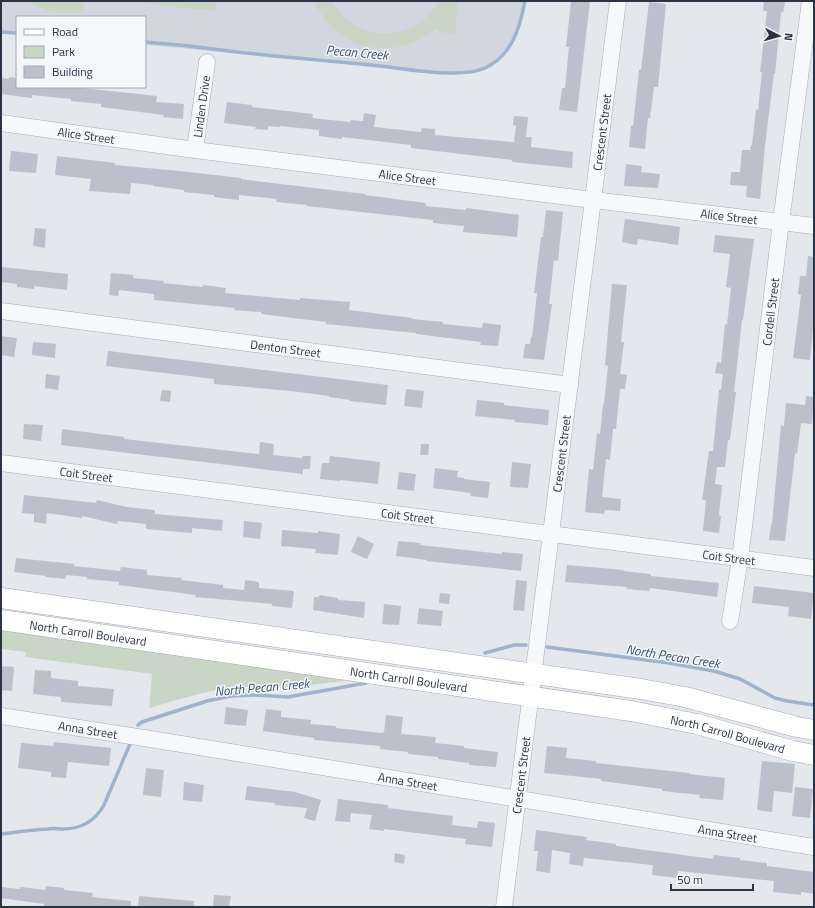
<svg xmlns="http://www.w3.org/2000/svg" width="815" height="908" viewBox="0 0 815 908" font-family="'Titillium Web',sans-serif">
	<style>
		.built { fill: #d2d6de }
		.green { fill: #c9d6c5 }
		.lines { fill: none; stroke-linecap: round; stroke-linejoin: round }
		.stream { stroke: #9fb4cc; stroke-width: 3.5 }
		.building { fill: #bbc0ca }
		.minor-casing { stroke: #a9aeb7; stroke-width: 17 }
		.major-casing { stroke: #a3abb8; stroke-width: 21 }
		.minor { stroke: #f7f8fa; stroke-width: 16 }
		.major { stroke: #fff; stroke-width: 20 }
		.labels { text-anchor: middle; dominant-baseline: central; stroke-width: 3; stroke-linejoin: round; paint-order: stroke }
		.street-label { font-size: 12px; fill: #2b3445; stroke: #f4f6f9 }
		.water-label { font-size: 13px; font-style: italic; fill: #34527a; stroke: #f4f6f9 }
	</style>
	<rect width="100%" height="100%" fill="#e4e7ec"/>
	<polygon class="built" points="1,1 525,1 519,26 515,38 506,52 486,68 469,73 455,73 145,45 145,17 17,17 17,33 1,32"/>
	<g class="green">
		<path d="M25,1h59l-1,10c-24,5 -38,0 -58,-10z"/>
		<polygon points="126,1 216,1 215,11"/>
		<path d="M314,1h17c26,43 82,44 108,0h19l-3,33 -16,-2 -3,-3c-43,34 -98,23 -122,-28z"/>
		<polygon points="1,627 347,678 343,681 337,682 291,687 238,687 225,688 198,694 149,708 152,674 25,657 26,652 1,649"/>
	</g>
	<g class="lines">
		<g class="stream">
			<polyline points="1,32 17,33"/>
			<path d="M145,42c28,2 56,5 84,9 50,6 101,10 151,15 27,3 81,13 105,2 27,-12 35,-41 40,-67"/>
			<polyline points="547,647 669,663 714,671 740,679 775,698 787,701 814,705"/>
			<polyline points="485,653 514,645 526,645"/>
			<polyline points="138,725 142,722 207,701 231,696 254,695 288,697 366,683"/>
			<path d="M1,834c16,-2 31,-4 47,-5 5,-1 10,0 15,0 18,0 32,-8 41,-24l26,-61"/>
		</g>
	</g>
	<g class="building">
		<polygon points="571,1 590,1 577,112 559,110 562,88 565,88 569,47 566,47"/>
		<polygon points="764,1 785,1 783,13 781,12 775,74 774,73 765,146 760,199 746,197 747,186 730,185 731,172 740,172 742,150 750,150 751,145 752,145 756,109 758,110 762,72 760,72 767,11 763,11"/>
		<polygon points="649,2 666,4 658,87 654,87 650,118 648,118 645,149 629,147 631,126 633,126 639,70 641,70"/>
		<polygon points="9,77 17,78 17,87 73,87 157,96 156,102 184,104 183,119 163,117 164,115 101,107 101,104 71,101 71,99 32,95 32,98 1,94 1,78 9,79"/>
		<polygon points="227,102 252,105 252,107 313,114 312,118 350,122 351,120 363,121 364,113 376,115 374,127 421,132 422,128 435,129 435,135 514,142 516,126 513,125 514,116 528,117 526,137 532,137 531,147 573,152 572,168 512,162 512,160 411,148 411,145 342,137 342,139 319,136 319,130 280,126 280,127 268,126 268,130 255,129 256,127 224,123"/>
		<polygon points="11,151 38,154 36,173 9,171"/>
		<polygon points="57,156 115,163 115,165 180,171 241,178 241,179 272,183 365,194 365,195 426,203 426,206 466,210 466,208 519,215 517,237 463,232 464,226 433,223 433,220 307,206 307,205 276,202 277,199 239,195 239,200 214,197 214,195 184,192 184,190 153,186 153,185 131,183 130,194 89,191 91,179 55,175"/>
		<polygon points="626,164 642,166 641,172 660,174 658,188 624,186"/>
		<polygon points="546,210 563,212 558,261 554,260 549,304 552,304 544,360 523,358 525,344 530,344 531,337 532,337 537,293 534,293 541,237 543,237"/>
		<polygon points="625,219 680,227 678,245 638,239 637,245 622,242"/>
		<polygon points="35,228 46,229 45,248 33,246"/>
		<polygon points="715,235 754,239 743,320 742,320 734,392 736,392 730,440 728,440 725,467 717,467 715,484 722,485 719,515 721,516 719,533 703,531 706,500 702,500 709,451 713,451 719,390 721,390 723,374 715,373 717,362 721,363 725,324 727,325 731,288 726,287 730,254 713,252"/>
		<polygon points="808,256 814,257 814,317 810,360 793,358 801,295 798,294 800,276 806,276"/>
		<polygon points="1,267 68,274 67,290 34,286 34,289 17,287 17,284 1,282"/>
		<polygon points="111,273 133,275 133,278 164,281 163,283 203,287 203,285 226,288 225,293 300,300 300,298 350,302 349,310 412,318 412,319 443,322 443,324 482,328 483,323 501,325 498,346 480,345 481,342 416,334 416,333 326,324 326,322 261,314 261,312 234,310 235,308 154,300 154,294 119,290 118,296 109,295"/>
		<polygon points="612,284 627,285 621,342 624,342 620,374 627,375 625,389 620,389 616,429 613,429 610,460 606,459 602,497 621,499 620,511 605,510 604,514 585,512 589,469 593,470 597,433 600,434 603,404 604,404 608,366 605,365"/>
		<polygon points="1,336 17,338 14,357 1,355"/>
		<polygon points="33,342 56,344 55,358 32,355"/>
		<polygon points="108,351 388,385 386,405 350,401 350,400 329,397 329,396 291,391 214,384 214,379 106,366"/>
		<polygon points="46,374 60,376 58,390 45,388"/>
		<polygon points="406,389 424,391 422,408 404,406"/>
		<polygon points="162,390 171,391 170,402 160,401"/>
		<polygon points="806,396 814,397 812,424 801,423 797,454 795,453 785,541 769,540 771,524 772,524 781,425 784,426 786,403 805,405"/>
		<polygon points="477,400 504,403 504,405 549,410 548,425 515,422 515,420 475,416"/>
		<polygon points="24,424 43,425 41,441 23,439"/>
		<polygon points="62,429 124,437 124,439 259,454 260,442 274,444 273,455 302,458 303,456 311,456 310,469 303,469 303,474 61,445"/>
		<polygon points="421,444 429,444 428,455 420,455"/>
		<polygon points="330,456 380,462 378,484 340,480 340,481 320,479 322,463 329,463"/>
		<polygon points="512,462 531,464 528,488 510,487"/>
		<polygon points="435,468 458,471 457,477 464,478 464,479 490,482 488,498 470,496 471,493 433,488"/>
		<polygon points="399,472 416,474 414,491 397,489"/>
		<polygon points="24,495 96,503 97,500 127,507 155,510 155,514 223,520 222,531 192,528 192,533 146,529 146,524 118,521 117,524 82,516 82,518 47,513 46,524 34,522 34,514 22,513"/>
		<polygon points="244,521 262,523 260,539 243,537"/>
		<polygon points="282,530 318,533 318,531 340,534 338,555 315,553 316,549 281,546"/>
		<polygon points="358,536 374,544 367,559 351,552"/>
		<polygon points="398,541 421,543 420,545 502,554 502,552 523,554 521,571 426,561 427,560 396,556"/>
		<polygon points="16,558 74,564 74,566 120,571 121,567 147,570 147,575 182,578 181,580 223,585 223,588 244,590 245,580 259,582 259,588 294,591 292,608 272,606 272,604 195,597 196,595 119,585 119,582 87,579 87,577 66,575 65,579 46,577 46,576 14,572"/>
		<polygon points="567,565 624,570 623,571 651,574 651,576 719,583 717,597 650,588 649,591 627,589 627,587 565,582"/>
		<polygon points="516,580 527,581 524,611 513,610"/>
		<polygon points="754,586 814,593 811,619 788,616 789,607 752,603"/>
		<polygon points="440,593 450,594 449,604 439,603"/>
		<polygon points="319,595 338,598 338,600 365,602 364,618 313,610 314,597 319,597"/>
		<polygon points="384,604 401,606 399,625 382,624"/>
		<polygon points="419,608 443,611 441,626 417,624"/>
		<polygon points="1,666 14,667 12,691 1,690"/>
		<polygon points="35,670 51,671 51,678 78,681 78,686 114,689 112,706 61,702 61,697 33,694"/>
		<polygon points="226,707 248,710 246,726 224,724"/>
		<polygon points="266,709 281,711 281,717 311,720 310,724 336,726 336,728 382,733 384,732 386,715 403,717 401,734 436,737 435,743 464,746 464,748 498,752 496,767 469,765 469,763 438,759 438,757 408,754 408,752 380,749 380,746 314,740 314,738 263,731"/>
		<polygon points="54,742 111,748 109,766 68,762 66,778 51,777 51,772 18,768 21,743 53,746"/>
		<polygon points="547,746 567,748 566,758 596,761 596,763 624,766 689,773 689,774 725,778 723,800 699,798 700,795 662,791 662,789 601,781 601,779 544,773"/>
		<polygon points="762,761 795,764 792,793 774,791 772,812 757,810"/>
		<polygon points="146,768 164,770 161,797 143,795"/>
		<polygon points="184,782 204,785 202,802 183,800"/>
		<polygon points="247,786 295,792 321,800 315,821 304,818 307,808 275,805 275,803 245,800"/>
		<polygon points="795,787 813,789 810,818 792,816"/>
		<polygon points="338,799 388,805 388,808 453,816 452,825 477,828 478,821 495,823 492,847 465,844 466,839 384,829 384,831 369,829 372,815 351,813 350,822 335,821"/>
		<polygon points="536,830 587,837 586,840 616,844 616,846 713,859 714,855 740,858 740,860 767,863 767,866 814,872 814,894 801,892 801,895 773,892 774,881 678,871 678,878 652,875 653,865 584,858 583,866 569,864 570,853 552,850 550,873 536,871 538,851 534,851"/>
		<polygon points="395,853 405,855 404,864 394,862"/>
		<polygon points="46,886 64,888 64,890 93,893 92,897 131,901 131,907 44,907 44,904 1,898 1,887 20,889 21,887 45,890"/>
		<polygon points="214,895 231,896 229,907 213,907"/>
		<polygon points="139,896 194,901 194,907 138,907"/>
	</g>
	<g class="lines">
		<g class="minor-casing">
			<g id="minor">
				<path id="s1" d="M1,123l194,27 398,50 221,26"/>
				<path id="s2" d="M195,150l12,-88"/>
				<path id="s3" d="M1,311l569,74"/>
				<path id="s4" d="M1,463l813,105"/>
				<path id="s5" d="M730,621l10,-62 41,-337 29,-221"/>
				<path id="s6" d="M1,716l143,22 670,109"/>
				<path id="s7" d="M504,907l114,-906"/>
			</g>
		</g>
		<g class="major-casing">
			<g id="major">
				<polyline points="1,598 641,689 685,697 797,727 814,730"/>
				<path id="s8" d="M1,620l630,91 66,13 96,27 21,4"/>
			</g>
		</g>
		<use href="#minor" class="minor"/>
		<use href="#major" class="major"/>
	</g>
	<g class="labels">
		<g class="street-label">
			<text stroke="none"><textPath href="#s2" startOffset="44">Linden Drive</textPath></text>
			<text stroke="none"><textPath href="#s7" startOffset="781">Crescent Street</textPath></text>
			<text stroke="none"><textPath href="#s1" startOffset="86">Alice Street</textPath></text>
			<text stroke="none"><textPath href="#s1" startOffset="410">Alice Street</textPath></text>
			<text stroke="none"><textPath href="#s1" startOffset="734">Alice Street</textPath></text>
			<text stroke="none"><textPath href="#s5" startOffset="312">Cordell Street</textPath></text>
			<text stroke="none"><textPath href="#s3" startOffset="287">Denton Street</textPath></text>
			<text stroke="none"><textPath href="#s7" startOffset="457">Crescent Street</textPath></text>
			<text stroke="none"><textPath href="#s4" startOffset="86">Coit Street</textPath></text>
			<text stroke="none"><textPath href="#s4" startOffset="410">Coit Street</textPath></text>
			<text stroke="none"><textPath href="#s4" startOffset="734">Coit Street</textPath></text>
			<text stroke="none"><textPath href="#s8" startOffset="88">North Carroll Boulevard</textPath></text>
			<text stroke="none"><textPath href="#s8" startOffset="412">North Carroll Boulevard</textPath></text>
			<text stroke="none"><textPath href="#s6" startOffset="88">Anna Street</textPath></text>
			<text stroke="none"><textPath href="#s8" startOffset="736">North Carroll Boulevard</textPath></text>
			<text stroke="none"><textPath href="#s7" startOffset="133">Crescent Street</textPath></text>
			<text stroke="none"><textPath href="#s6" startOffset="412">Anna Street</textPath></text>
			<text stroke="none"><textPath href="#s6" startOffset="736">Anna Street</textPath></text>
		</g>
		<g class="water-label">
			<text transform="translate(357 52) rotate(5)">Pecan Creek</text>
			<text transform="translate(673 656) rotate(9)">North Pecan Creek</text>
			<text transform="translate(262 687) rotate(-5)">North Pecan Creek</text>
		</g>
	</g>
	<rect width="815" height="908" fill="none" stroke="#2b3445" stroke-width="4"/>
	<rect x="16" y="16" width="130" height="72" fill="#f4f6f9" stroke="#a4a8b1"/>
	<rect x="24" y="29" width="20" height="6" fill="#ffffff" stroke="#a4a8b1"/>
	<text x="52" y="36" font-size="12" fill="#2b3445">Road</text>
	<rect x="24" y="46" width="20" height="12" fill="#c9d6c5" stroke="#a4a8b1"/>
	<text x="52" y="56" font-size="12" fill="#2b3445">Park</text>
	<rect x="24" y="66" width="20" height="12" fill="#bbc0ca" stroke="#a4a8b1"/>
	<text x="52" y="76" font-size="12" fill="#2b3445">Building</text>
	<g transform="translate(779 36) rotate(96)" stroke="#f4f6f9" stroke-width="3" paint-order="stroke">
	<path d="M0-3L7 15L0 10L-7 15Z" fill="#2b3445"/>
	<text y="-6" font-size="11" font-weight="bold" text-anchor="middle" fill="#2b3445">N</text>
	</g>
	<path d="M671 884v6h82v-6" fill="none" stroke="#2b3445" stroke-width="2"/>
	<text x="677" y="884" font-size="12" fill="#2b3445" stroke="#f4f6f9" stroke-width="3" paint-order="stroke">50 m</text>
</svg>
